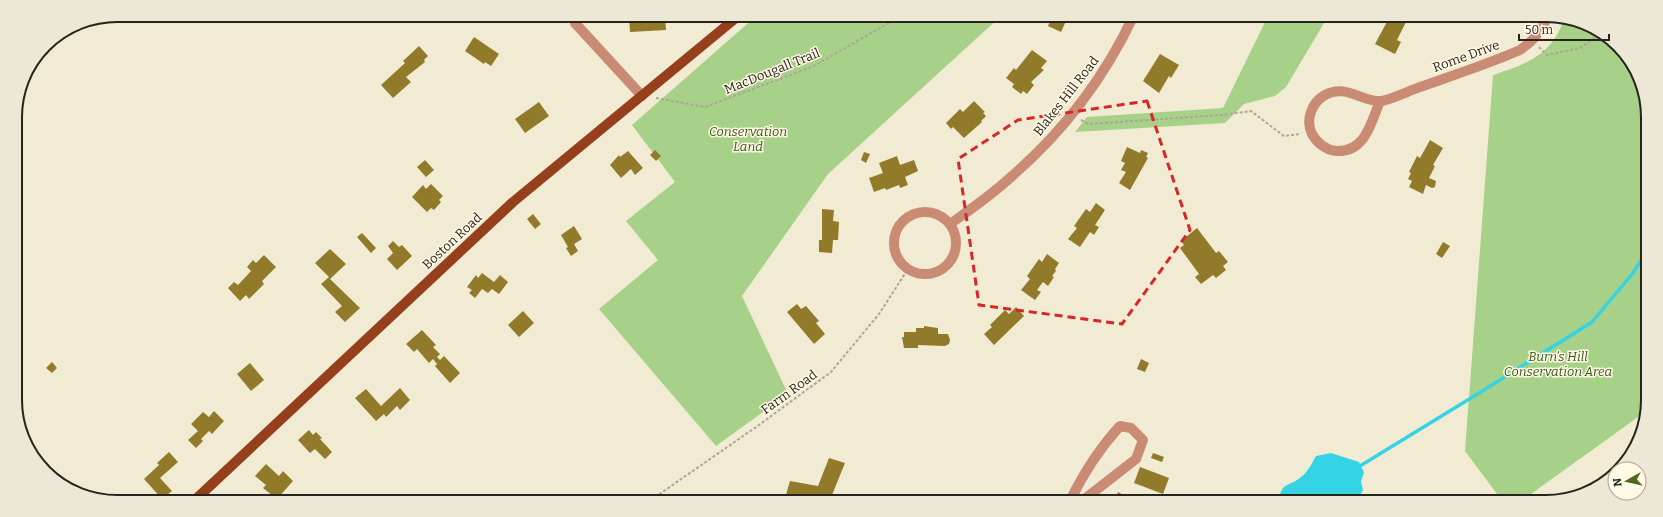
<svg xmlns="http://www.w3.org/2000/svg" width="1663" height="517" viewBox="0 0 1663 517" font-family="Bitter,serif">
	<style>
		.green { fill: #a7d188 }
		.water { fill: #34d3e5 }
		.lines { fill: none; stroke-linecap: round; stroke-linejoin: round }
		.stream { stroke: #34d3e5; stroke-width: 3.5 }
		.building { fill: #917b2b }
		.path { stroke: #aca794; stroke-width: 2; stroke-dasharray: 3 2; stroke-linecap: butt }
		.minor { stroke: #ca8b75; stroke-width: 10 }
		.major { stroke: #963f1c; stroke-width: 10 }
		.marked { fill: none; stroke: #d62828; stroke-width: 3; stroke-dasharray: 8 5; stroke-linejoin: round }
		.labels { text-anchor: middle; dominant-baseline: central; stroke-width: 3; stroke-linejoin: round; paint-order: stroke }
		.street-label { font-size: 13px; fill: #27241c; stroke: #fef8e5 }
		.park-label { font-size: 13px; font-style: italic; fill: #39581d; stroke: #fef8e5 }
		.rim { fill: none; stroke: #27241c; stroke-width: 2 }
	</style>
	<rect width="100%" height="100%" fill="#f2ebd3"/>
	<g class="green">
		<polygon points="755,17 1000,17 828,174 742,296 788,394 716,446 599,309 658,260 626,221 675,182 632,125"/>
		<polygon points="1267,18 1327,18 1286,87 1275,96 1244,104 1225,123 1075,132 1087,117 1223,108"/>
		<path d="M1564,19h9l50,30 23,48 -1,315 -125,90h-17l-38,-51 28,-376c34,-11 59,-20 71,-56z"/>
	</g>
	<path class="water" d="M1331,453l28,9 5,10 -3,10 2,8 -6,11h-78c2,-20 11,-14 22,-24 7,-5 11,-14 15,-21z"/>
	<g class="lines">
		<polyline class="stream" points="1360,466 1484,390 1592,322 1633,273 1645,254"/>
	</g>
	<g class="building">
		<polygon points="665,16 666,30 630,32 629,17"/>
		<polygon points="1052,17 1072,17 1070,22 1066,21 1061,32 1048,26"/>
		<polygon points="1389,18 1408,18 1397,40 1401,42 1395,54 1375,44"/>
		<polygon points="474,37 499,54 491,66 485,62 484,64 465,51"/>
		<polygon points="419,46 428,56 424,60 425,62 406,77 411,82 393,98 381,85 405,63 403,61"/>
		<polygon points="1032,50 1047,61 1041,68 1044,70 1031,82 1034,85 1027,94 1023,91 1021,94 1012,87 1014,84 1006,78 1014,68 1016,70"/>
		<polygon points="1160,54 1179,65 1171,78 1169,76 1159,93 1143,81"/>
		<polygon points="974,101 985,112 983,113 986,116 981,121 982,122 964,138 953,127 951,129 946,123 960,109 963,112"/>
		<polygon points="539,102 549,116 525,133 515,119"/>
		<polygon points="1430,140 1443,148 1433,165 1435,166 1429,178 1436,181 1435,187 1432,188 1426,185 1423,194 1409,187 1412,181 1408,179 1411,173 1409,172 1417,156 1420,158"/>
		<polygon points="1127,147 1140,153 1141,150 1148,153 1146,157 1148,158 1130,190 1119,183 1126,172 1121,170 1125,163 1121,161"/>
		<polygon points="655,150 661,156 656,161 650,155"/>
		<polygon points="628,151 643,168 635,175 631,169 621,178 610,165 619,155 620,157"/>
		<polygon points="864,152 870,154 866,163 861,160"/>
		<polygon points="897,156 900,165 914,160 918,171 905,177 908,185 900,188 899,185 886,190 885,188 874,192 869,178 883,173 879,163"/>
		<polygon points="425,160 434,170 426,177 417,167"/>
		<polygon points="431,184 443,196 439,200 441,202 434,210 431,208 427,212 412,197 423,185 426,189"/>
		<polygon points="1096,203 1105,210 1095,225 1099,227 1094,235 1090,232 1080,247 1068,239 1077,228 1074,226 1086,209 1090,212"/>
		<polygon points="822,209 834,210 833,221 839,222 838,240 833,240 832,253 819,252 819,240 822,240"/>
		<polygon points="533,214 541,224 535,229 527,219"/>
		<polygon points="574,226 582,239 574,244 578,251 571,256 566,248 568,247 561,235"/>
		<polygon points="1197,228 1216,253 1219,251 1228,262 1223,266 1226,270 1216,278 1213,275 1201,284 1195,277 1199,274 1180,248 1184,245 1181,241"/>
		<polygon points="362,233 376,248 371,253 357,237"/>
		<polygon points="393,241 399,247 402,245 412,256 397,270 387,259 393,253 388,246"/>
		<polygon points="1443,242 1450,246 1442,258 1436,254"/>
		<polygon points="330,249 346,264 330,279 360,308 345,322 335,312 342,306 321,284 329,277 315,263"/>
		<polygon points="1047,254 1059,263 1055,269 1056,271 1052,276 1054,277 1048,286 1043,282 1037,290 1041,292 1035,300 1021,290 1030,279 1027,276 1039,259 1042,262"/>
		<polygon points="264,255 276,267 262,281 264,284 249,299 246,295 240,301 228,288 234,282 238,285 251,271 247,267 253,260 256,263"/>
		<polygon points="482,273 494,282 500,275 508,282 499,294 492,289 488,293 482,289 475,298 469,293 472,290 467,287 476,275 478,278"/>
		<polygon points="797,304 801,309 806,306 819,321 816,323 825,334 814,344 787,312"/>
		<polygon points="1016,307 1024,316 994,345 984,334 992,327 990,325 1005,310 1009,314"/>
		<polygon points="523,311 534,323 519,337 508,325"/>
		<polygon points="924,326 938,328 938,334 948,334 950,340 949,344 945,346 918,345 918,348 904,348 902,337 904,337 904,332 916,332 916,328 924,328"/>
		<polygon points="422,330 436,345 433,347 440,354 437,357 440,360 444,356 460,373 450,383 435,366 437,364 433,359 429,363 417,349 414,352 406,344"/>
		<polygon points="1141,359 1149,363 1145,372 1137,369"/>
		<polygon points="52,362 57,368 52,373 46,368"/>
		<polygon points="250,363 264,380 251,391 237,374"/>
		<polygon points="400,388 410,400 400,410 397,406 386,417 384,414 376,421 355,398 366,389 381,406"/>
		<polygon points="214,411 224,421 212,434 209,431 201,439 203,441 196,448 188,440 198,431 191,424 203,412 209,417"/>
		<polygon points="309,430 313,435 316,432 322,438 320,439 332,452 325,459 315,449 310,453 298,440"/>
		<polygon points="169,452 178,462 160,478 172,491 162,499 144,479 159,465 157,463"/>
		<polygon points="1153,453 1164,457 1162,462 1151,458"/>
		<polygon points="829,458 845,463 832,495 839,497 838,500 791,500 785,498 790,481 818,486"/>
		<polygon points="266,464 279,476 283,471 293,481 277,499 263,488 266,485 255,476"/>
		<polygon points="1140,467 1169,478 1163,494 1134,483"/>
		<polygon points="1118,492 1127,497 1125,501 1114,501"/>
	</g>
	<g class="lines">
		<g class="path">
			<polyline points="1539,47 1547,55 1580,48 1599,35"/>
			<polyline points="656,98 705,107 814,66 899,17"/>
			<polyline points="1081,120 1089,124 1222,115 1251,111 1284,136 1300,134"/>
			<polyline points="651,500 759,425 831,372 879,314 908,269"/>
		</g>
		<g class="minor">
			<polyline points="575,23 642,96"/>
			<path d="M1380,101c-9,22 -15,52 -44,50 -10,-1 -19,-8 -24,-17 -7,-14 0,-32 13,-39 20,-12 39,8 56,6 12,-2 27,-10 39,-14 34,-12 68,-23 100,-37 13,-9 20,-17 27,-32"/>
			<circle cx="925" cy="243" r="31"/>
			<path d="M950,224c21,-15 43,-30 62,-48 51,-44 92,-98 121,-159"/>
			<path d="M1070,501c14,-29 28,-51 50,-75l11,2 12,12 -7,19 -54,42"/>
		</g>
		<polyline class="major" points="196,499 513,202 737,17"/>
	</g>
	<path class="marked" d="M1147,101l43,129 -68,94 -143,-19 -21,-146 60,-39z"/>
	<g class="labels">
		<g class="street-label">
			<text transform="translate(1466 56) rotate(-20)">Rome Drive</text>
			<text transform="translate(772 71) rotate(-22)">MacDougall Trail</text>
			<text transform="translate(1066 96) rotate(-52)">Blakes Hill Road</text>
			<text transform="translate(452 241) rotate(-43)">Boston Road</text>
			<text transform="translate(789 392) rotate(-36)">Farm Road</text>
		</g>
		<g class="park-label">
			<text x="748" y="131">Conservation<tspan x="748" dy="15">Land</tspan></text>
			<text x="1558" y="356">Burn’s Hill<tspan x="1558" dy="15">Conservation Area</tspan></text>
		</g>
	</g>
	<path d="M0 0H1663V517H0ZM117 22H1546A95 95 0 0 1 1641 117V400A95 95 0 0 1 1546 495H117A95 95 0 0 1 22 400V117A95 95 0 0 1 117 22Z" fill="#ede7d5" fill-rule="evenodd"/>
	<path class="rim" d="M117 22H1546A95 95 0 0 1 1641 117V400A95 95 0 0 1 1546 495H117A95 95 0 0 1 22 400V117A95 95 0 0 1 117 22Z"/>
	<g transform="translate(1627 481) rotate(262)"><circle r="19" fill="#fef8e5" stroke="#a8a395"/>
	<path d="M0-3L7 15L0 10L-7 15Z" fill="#4e691c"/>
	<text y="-6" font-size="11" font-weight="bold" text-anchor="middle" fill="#27241c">N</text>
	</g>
	<path d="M1519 34v6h90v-6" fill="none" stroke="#27241c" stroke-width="2"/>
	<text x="1525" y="34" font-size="12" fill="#27241c" stroke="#fef8e5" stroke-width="3" paint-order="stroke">50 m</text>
</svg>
